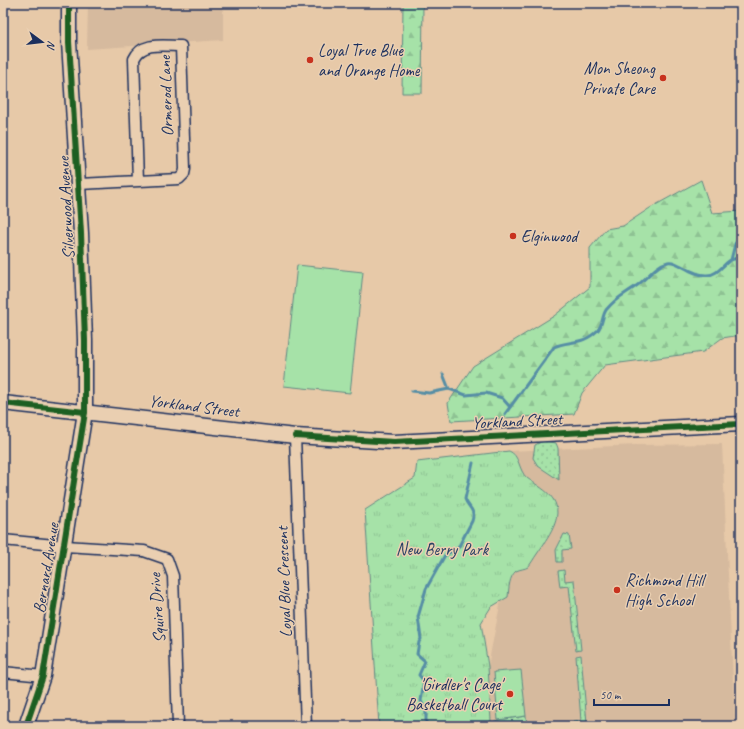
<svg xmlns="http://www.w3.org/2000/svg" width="744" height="729" viewBox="0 0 744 729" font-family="Caveat,sans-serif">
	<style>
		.built { fill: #d6ba9e }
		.grass { fill: url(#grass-dots); stroke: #608883 }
		.forest { fill: url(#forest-firs); stroke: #608883 }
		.park { fill: url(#park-tufts); stroke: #608883 }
		.pitch { fill: #a6e2a8; stroke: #608883 }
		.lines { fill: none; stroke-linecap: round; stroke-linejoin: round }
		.stream { stroke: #568ea5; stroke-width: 3 }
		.street-casing { stroke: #1b2f5e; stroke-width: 13 }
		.secondary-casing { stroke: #1b2f5e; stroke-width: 17 }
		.street { stroke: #eacfb1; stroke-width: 10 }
		.secondary { stroke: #eacfb1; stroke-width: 14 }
		.cycleway-casing { stroke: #eacfb1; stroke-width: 8 }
		.cycleway { stroke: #1b5e20; stroke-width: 6 }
		.poi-dot { fill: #c8321e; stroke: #eacfb1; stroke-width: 1.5 }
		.labels { text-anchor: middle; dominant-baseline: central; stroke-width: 3; stroke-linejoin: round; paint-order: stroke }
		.poi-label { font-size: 17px; fill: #1b2f5e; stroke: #eacfb1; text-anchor: start }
		.street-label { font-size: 17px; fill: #1b2f5e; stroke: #eacfb1 }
		.park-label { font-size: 17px; fill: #294165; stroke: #eacfb1 }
	</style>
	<defs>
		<pattern id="grass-dots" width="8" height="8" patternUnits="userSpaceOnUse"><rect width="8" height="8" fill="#a6e2a8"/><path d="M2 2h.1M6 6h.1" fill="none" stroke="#8ec293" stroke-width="1.8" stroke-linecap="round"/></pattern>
		<pattern id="forest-firs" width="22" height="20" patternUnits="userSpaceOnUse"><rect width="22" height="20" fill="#a6e2a8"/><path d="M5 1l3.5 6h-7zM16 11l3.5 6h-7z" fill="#8ec293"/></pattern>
		<pattern id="park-tufts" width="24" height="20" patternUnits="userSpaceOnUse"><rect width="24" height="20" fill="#a6e2a8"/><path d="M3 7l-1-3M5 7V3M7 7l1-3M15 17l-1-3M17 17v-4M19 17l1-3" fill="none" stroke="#8ec293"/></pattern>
	</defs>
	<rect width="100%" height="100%" fill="#e7c9a8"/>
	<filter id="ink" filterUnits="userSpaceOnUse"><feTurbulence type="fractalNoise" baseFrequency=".025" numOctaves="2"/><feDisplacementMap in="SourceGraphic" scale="8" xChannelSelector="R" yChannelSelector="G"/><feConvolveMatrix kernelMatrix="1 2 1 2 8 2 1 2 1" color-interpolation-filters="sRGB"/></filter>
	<g filter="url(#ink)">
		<g class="built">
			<polygon points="88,3 223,3 223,40 87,49"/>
			<polygon points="722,444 735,726 482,726 491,721 488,666 505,579 553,529 557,511 553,498 525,476 521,471 517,458 514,453 509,451 636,445"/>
		</g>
		<g class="grass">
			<polygon points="543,441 556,443 558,448 559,480 538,466 533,458 535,445"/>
			<polygon points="564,534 569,535 571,549 562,550 562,562 557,562 556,550"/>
			<polygon points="564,570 565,581 574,580 581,650 576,651 569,586 560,587 558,571"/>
			<polygon points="581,655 587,723 584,726 574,726 573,722 581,721 576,656"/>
			<polygon points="526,716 527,726 483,725 498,720"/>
		</g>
		<g class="forest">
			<polygon points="403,3 423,3 422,93 402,93"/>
			<polygon points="701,180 712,213 741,211 741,335 722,338 703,352 605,365 582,393 574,414 451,421 448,403 473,366 554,316 590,287 590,248 606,229 623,226 650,208"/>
		</g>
		<path class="park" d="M509,451c11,4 9,19 18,27 8,6 21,13 26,21 12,18 -6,40 -16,55 -3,4 -6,10 -9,13 -3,2 -8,2 -12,4 -7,6 -7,17 -8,26l-17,10 -10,16 7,43 3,55 -9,5h-103l-14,-216 50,-32 2,-16z"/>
		<g class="pitch">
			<polygon points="297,265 363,272 350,393 284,386"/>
			<polygon points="521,670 526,716 498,720 494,672"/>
		</g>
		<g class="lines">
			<g class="stream">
				<polyline points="731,260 735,244 741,235"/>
				<polyline points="443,374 449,389"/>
				<polyline points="412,391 429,393 449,389 466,395 486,393 502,398 510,407"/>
				<path d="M505,414l49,-67c15,-7 28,-1 44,-17 5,-6 4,-14 8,-20 11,-14 20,-16 33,-26 9,-7 17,-19 29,-22 10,-2 23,14 39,13 10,0 15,-9 22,-14 3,-2 8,-3 12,-4"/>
				<path d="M426,726v-15l-5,-10 3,-20 -5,-6 6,-14 -8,-7 2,-12 2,-3 -3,-22 8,-28 19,-34 13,-7 14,-27c4,-12 -4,-13 -7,-22l8,-36"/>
			</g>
			<g class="street-casing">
				<g id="street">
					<path d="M79,184l100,-5 5,-5 1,-5 -4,-123c-16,0 -39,-5 -47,13l4,122"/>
					<polyline points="295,436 306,726"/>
					<polyline points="3,540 65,546 144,551 167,559 173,576 178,726"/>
					<polyline points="3,672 43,676"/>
				</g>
			</g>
			<g class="secondary-casing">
				<g id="secondary">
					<polyline points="3,403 295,436 394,442 741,424"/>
					<polyline points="26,726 43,676 85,412 85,340 81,233 69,42 69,3"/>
				</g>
			</g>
			<use href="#street" class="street"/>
			<use href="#secondary" class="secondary"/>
			<g class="cycleway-casing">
				<g id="cycleway">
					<polyline points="3,403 85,412"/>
					<polyline points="295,436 394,442 741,424"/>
					<polyline points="26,726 43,676 85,412 85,340 81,233 69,42 69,3"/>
				</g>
			</g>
			<use href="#cycleway" class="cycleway"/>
		</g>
	</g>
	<g class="poi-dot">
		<circle cx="310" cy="60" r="4"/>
		<circle cx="663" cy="78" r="4"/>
		<circle cx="513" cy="236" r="4"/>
		<circle cx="617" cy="590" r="4"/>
		<circle cx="510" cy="694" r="4"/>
	</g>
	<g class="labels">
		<g class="poi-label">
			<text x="318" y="50">Loyal True Blue<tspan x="318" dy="20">and Orange Home</tspan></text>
			<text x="655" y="68" text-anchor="end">Mon Sheong<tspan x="655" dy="20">Private Care</tspan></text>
			<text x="521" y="236">Elginwood</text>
			<text x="625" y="580">Richmond Hill<tspan x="625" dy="20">High School</tspan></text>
			<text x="502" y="684" text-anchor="end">'Girdler's Cage'<tspan x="502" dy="20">Basketball Court</tspan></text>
		</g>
		<g class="street-label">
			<text transform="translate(166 96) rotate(-92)">Ormerod Lane</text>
			<text transform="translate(66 208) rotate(-93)">Silverwood Avenue</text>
			<text transform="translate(194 406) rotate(7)">Yorkland Street</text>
			<text transform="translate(517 421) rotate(-3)">Yorkland Street</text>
			<text transform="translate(46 568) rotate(-81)">Bernard Avenue</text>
			<text transform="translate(284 582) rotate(-92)">Loyal Blue Crescent</text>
			<text transform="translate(157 608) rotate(-94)">Squire Drive</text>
		</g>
		<g class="park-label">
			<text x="442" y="549">New Berry Park</text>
		</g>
	</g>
	<rect width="744" height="729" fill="none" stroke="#eacfb1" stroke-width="16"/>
	<rect x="8" y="8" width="728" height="713" fill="none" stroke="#1b2f5e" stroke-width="1.5" filter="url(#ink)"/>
	<g transform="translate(42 42) rotate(105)" stroke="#eacfb1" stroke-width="3" paint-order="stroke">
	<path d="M0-3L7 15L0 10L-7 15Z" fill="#1b2f5e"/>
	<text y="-6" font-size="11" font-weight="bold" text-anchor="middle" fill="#1b2f5e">N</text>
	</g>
	<path d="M594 699v6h75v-6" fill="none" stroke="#1b2f5e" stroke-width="2"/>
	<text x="600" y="699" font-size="12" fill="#1b2f5e" stroke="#eacfb1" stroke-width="3" paint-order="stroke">50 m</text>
</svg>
